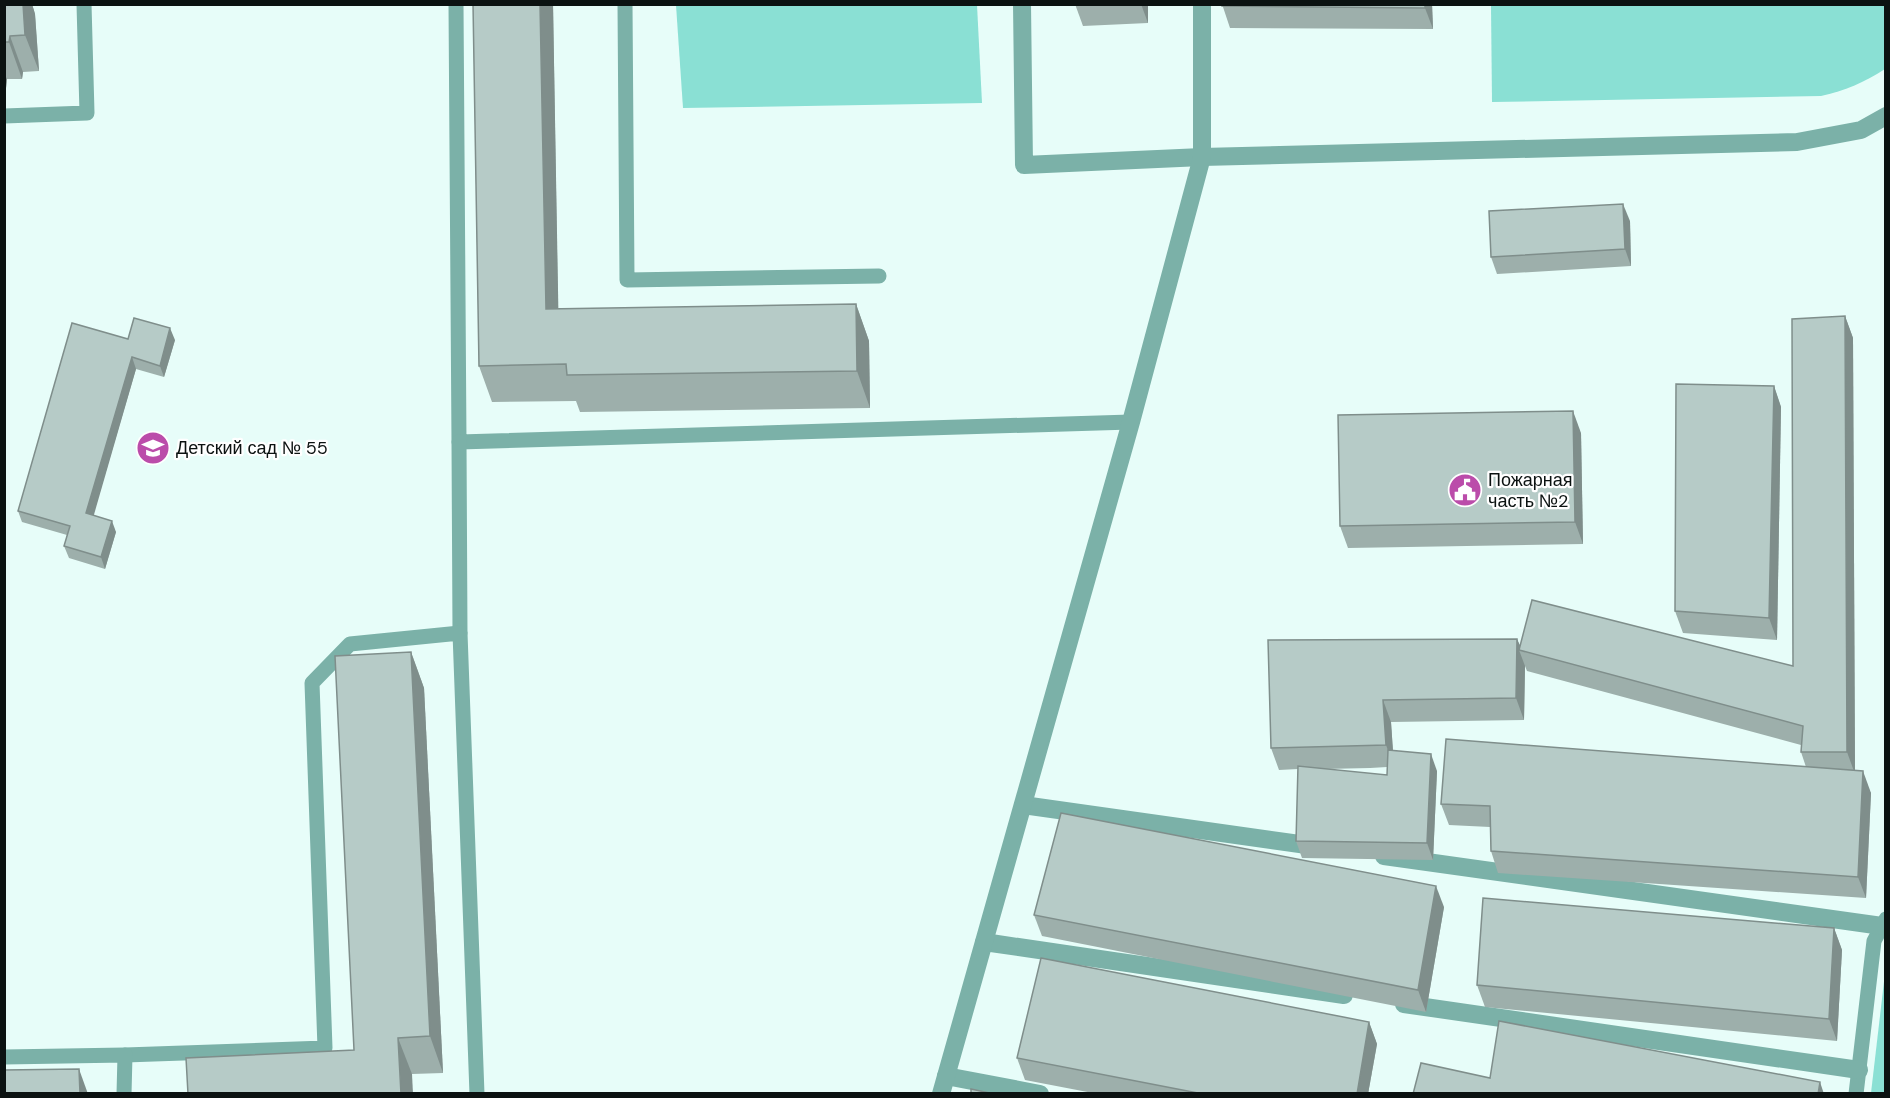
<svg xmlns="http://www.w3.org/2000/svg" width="1890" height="1098" viewBox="0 0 1890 1098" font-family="'DM Sans',sans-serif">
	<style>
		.green { fill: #8ae0d4 }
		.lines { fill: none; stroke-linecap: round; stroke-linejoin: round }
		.lane { stroke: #7bb1a8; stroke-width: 15 }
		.street { stroke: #7bb1a8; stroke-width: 18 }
		.wall { fill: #9dafab; fill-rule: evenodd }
		.shaded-wall { fill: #7f8e8b }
		.building { fill: #b6cbc7; stroke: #7f8e8b; stroke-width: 1.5 }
		.labels { text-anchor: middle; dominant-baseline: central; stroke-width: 4.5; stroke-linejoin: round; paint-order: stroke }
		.poi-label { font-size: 18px; fill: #0b1211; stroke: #fff; text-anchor: start }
	</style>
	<rect width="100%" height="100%" fill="#e7fdf9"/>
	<g class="green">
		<polygon points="676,5 977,5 982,103 683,108"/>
		<path d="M1491,5h394v64c-22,14 -38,21 -64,27l-329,6z"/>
		<polygon points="1885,973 1885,1093 1871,1093"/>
	</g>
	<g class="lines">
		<g class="lane">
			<polyline points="456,4 459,442 1131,422"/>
			<polyline points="625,4 627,280 879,276"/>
			<polyline points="4,116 87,113 84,4"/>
			<polyline points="459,442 460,633"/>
			<polyline points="125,1055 325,1048 312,683 350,644 460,633 477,1094"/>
			<polyline points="4,1057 125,1055 124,1094"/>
			<polyline points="1856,1094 1874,941 1886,919"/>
		</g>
		<g class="street">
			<polyline points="1022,4 1024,165 1202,157 1797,142 1861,130 1886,116"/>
			<polyline points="1023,805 1321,847"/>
			<polyline points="1384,856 1882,926"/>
			<polyline points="984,942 1344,995"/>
			<polyline points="1404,1004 1859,1070"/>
			<polyline points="946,1076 1040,1094"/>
			<polyline points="941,1094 1131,422 1202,157 1202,4"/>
		</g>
	</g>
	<g class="wall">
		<polygon points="4,4 32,4 35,14 39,71 23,72 22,79 7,79 6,88 4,88"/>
		<polygon points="473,4 553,4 558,309 856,304 869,341 870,408 580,412 576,401 492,402 479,366"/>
		<polygon points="1075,4 1148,4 1148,23 1083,26"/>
		<polygon points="1222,4 1432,4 1433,29 1230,28"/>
		<polygon points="1630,221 1631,266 1497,274 1491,257"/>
		<path d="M1845,316l8,22 2,433 16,22 -5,105 -368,-25 -7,-22 -1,-24 -41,-2 -8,-21 365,-37 -5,-15v-7l-274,-74 -2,-5 -1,54 -133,2 2,29 44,20 -4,89 -131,-2 -6,-17 2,-72 -19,1 -8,-22 246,-109 3,7 273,20zM1387,767v8l-62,-6 45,-1z"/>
		<polygon points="128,339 175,340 164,377 136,369 93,515 116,532 105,569 69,558 64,546 67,535 22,522 18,511"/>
		<polygon points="1774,386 1781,407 1777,640 1683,633 1675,611"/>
		<polygon points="1581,433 1583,544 1348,548 1340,526"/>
		<polygon points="411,652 424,688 443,1073 412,1074 354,1050"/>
		<polygon points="1444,907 1426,1012 1042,936 1034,915"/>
		<polygon points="1834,928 1842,950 1837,1041 1485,1007 1477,985"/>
		<polygon points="1369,1022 1377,1044 1368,1094 1098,1094 1025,1080 1017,1058"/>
	</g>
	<g class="shaded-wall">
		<polygon points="23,4 32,4 35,14 39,71 25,35"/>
		<polygon points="540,4 553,4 559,346 546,309"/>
		<polygon points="1141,4 1148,4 1148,23"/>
		<polygon points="1425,4 1432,4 1433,29 1425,8"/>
		<polygon points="10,36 23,72 22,79 9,42"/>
		<polygon points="4,73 7,79 6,88 4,85"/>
		<polygon points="1623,204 1630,221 1631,266 1625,249"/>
		<polygon points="856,304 869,341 870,408 857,371"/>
		<polygon points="1845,316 1853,338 1855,774 1847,752"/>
		<polygon points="170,328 175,340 164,377 160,366"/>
		<polygon points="132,357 136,369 91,525 86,513"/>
		<polygon points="1774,386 1781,407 1777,640 1769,618"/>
		<polygon points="1573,411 1581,433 1583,544 1575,522"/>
		<polygon points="112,521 116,532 105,569 101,557"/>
		<polygon points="1517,639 1522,650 1519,650 1525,666 1524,720 1516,698"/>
		<polygon points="411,652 424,688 443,1073 430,1036"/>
		<polygon points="1383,700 1391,722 1394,767 1386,745"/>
		<polygon points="1431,754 1437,771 1433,860 1427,843"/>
		<polygon points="1863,771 1871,793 1866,898 1858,877"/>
		<polygon points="1436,886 1444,907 1426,1012 1418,990"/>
		<polygon points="1834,928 1842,950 1837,1041 1829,1019"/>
		<polygon points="1369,1022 1377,1044 1368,1094 1357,1094"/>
		<polygon points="398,1038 412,1074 413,1094 401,1094"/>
		<polygon points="79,1069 88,1094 80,1094"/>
		<polygon points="1820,1082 1824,1094 1818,1094"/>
	</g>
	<g class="building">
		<polygon points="4,4 23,4 25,35 10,36 9,42 4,42"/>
		<polygon points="473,4 540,4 546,309 856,304 857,371 567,375 566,364 479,366"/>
		<polygon points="1222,4 1425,4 1425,8 1222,6"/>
		<polygon points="1623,204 1625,249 1491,257 1489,211"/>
		<polygon points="1845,316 1847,752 1801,752 1803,726 1519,650 1532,600 1793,666 1792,319"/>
		<polygon points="134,318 170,328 160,366 132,357 86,513 112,521 101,557 64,546 70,526 18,511 72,323 128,339"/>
		<polygon points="1676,384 1774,386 1769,618 1675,611"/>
		<polygon points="1573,411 1575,522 1340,526 1338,415"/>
		<polygon points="1517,639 1516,698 1383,700 1386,745 1271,748 1268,640"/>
		<polygon points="411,652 430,1036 398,1038 401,1094 188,1094 186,1058 354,1050 335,656"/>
		<polygon points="1446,739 1863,771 1858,877 1491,851 1490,806 1441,804"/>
		<polygon points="1388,750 1431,754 1427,843 1296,841 1298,766 1387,775"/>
		<polygon points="1061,813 1436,886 1418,990 1034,915"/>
		<polygon points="1483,898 1834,928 1829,1019 1477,985"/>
		<polygon points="1041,958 1369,1022 1357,1094 1203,1094 1017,1058"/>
		<polygon points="1499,1021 1820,1082 1818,1094 1413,1094 1421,1063 1490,1078"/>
		<polygon points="79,1069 80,1094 4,1094 4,1070"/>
		<polygon points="971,1089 994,1094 971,1094"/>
	</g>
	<defs>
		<g id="school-disc" transform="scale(1.725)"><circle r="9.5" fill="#bb4caa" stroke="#fff"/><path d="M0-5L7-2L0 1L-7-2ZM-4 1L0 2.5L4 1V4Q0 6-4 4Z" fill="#fff"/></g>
		<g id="civic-disc" transform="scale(1.725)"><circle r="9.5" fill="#bb4caa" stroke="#fff"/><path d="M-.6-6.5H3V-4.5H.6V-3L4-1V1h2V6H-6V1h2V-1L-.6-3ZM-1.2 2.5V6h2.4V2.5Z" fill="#fff"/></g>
	</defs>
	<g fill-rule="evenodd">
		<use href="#school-disc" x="153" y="448"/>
		<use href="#civic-disc" x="1465" y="490"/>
	</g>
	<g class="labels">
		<g class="poi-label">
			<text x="176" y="448">Детский сад № 55</text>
			<text x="1488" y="480">Пожарная<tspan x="1488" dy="21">часть №2</tspan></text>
		</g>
	</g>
	<rect width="1890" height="1098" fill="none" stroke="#0b1211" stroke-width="12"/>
</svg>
